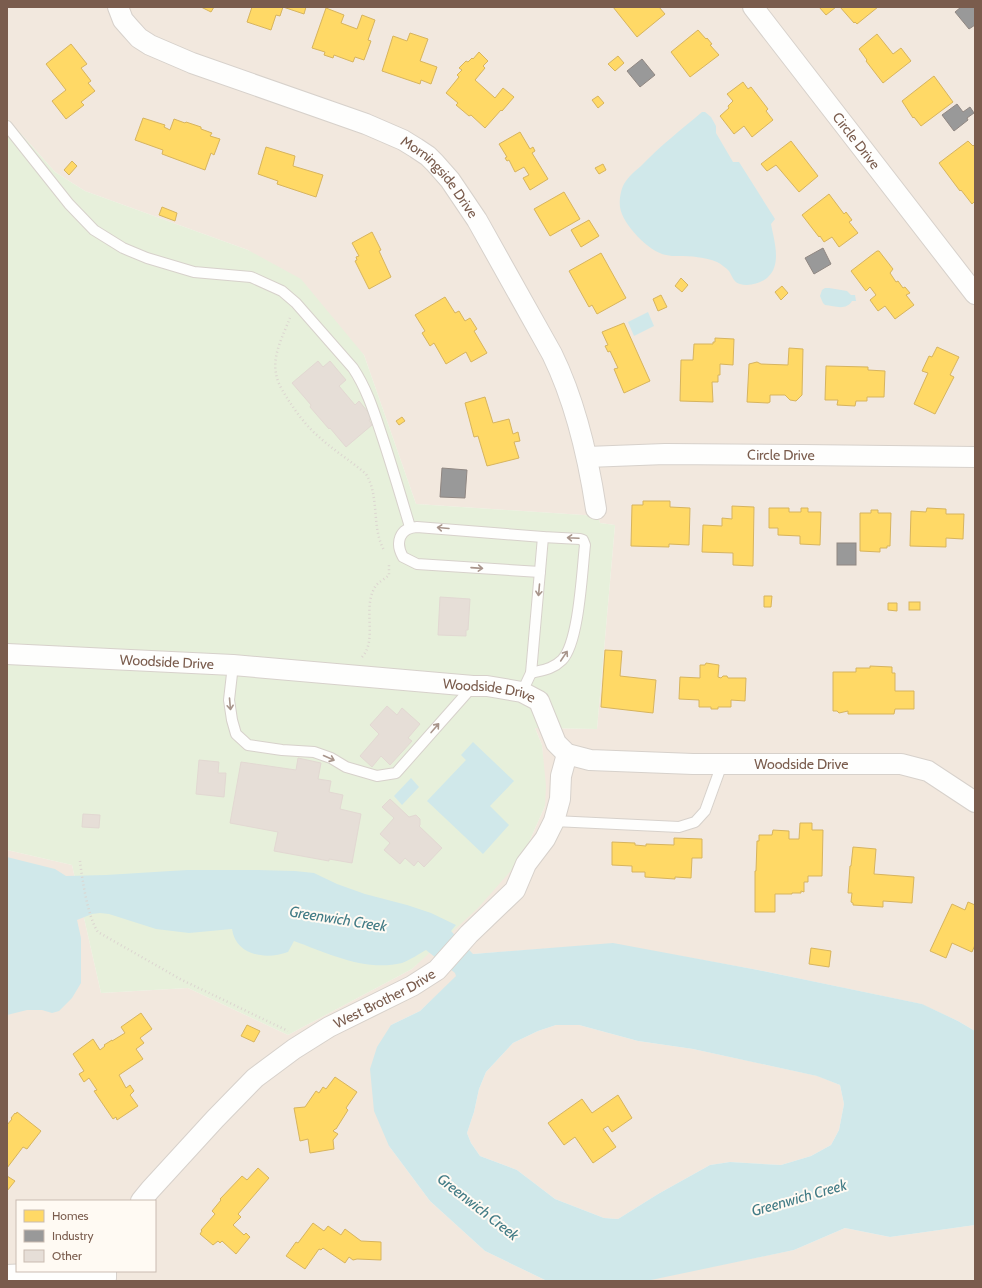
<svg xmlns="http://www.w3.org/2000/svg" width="982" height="1288" viewBox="0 0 982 1288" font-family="Cabin,sans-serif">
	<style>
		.residential { fill: #f2e8de; fill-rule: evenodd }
		.green { fill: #e7f0db }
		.water { fill: #d0e8ea; fill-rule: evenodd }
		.homes { fill: #ffd966; stroke: #d7b45e }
		.industry { fill: #999; stroke: #908782 }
		.building { fill: #e6ded7; stroke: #e2d8d2 }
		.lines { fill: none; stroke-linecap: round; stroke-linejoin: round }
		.lane-casing { stroke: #d7d1cb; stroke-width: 12 }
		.street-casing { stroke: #d7d1cb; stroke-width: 22 }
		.path { stroke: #dcd5d0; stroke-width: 2.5; stroke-dasharray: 1 3; stroke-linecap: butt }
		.lane { stroke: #fefefd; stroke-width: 10 }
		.street { stroke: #fefefd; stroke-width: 20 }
		.oneway { stroke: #a8958b }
		.labels { text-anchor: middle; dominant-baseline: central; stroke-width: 4; stroke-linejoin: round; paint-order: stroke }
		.street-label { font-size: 14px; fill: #7a5c4d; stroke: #fffaf3 }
		.water-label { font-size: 15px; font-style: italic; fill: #437c86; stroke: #fffaf3 }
	</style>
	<rect width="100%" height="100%" fill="#f9f5f0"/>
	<g class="residential">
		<path d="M7,7h968v1024l-17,-10 -37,-17 -163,-34 -145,-26 -140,10 -16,22 -37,35 -29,14 -2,121 41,55 55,50 62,30h-540v-431l65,15 29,128 87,-5 100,47 124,-66 110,-111 23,-52 -3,-61 -7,-17 62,1 18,-204 -15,-2 -2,-7 -182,-12 -52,-149 -116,-105 -163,-59 -30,-19 -48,-54zM17,1201h138v70h-138z"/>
		<polygon points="556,1025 579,1025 638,1041 693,1049 818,1076 840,1085 844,1104 839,1130 831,1145 811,1156 781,1165 730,1162 710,1165 658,1194 618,1219 604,1218 555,1199 517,1170 480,1156 471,1143 467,1133 474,1112 479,1089 486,1072 513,1043 538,1031"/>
		<polygon points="975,1225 975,1281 640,1281 794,1250 845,1228 890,1237"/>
	</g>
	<polygon class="green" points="7,118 55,172 85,191 248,250 301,279 364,355 416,504 598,516 600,523 615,525 597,729 535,728 542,745 546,786 545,806 522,858 478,908 412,969 288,1035 188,988 101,993 72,865 7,850"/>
	<g class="water">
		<path d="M702,112h3l6,5 5,9v7l17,29h6l36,57 -4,5c3,16 11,40 -3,53 -6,6 -19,10 -28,7 -6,-1 -8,-8 -11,-13 -3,-3 -8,-7 -12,-9 -12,-5 -26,-6 -39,-6 -4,0 -8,0 -12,-1 -17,-3 -44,-31 -46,-48 -1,-7 1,-18 4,-23 4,-7 11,-13 17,-18 19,-20 41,-37 61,-54z"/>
		<path d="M825,288h4l18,3 4,4h4l1,6h-4c-6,10 -17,5 -27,4l-2,-2 -3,-7 2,-6z"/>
		<polygon points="648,312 654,326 634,336 628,322"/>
		<polygon points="473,742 514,781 490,806 509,825 483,854 427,801 466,760 461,755"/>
		<polygon points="411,778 419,787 402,805 394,796"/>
		<path d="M7,857l48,12 11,7 40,-1 81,-5h71l37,1 19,2 23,11 28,10 42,11 24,8 25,12 -5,6 22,23 140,-11 145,27 164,34 36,17 17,10v194l-85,12 -45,-9 -51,22 -143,30 -11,1h-93l-62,-30 -55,-50 -41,-55 -15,-35 -4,-42 7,-22 14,-22 29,-14 36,-35 -1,-3 -29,-23c-7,4 -16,10 -24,13 -37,9 -75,-10 -108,-22l-6,11c-22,8 -52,4 -56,-23l-43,4 -33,-4 -47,-15 -9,-1 -8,1 -15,6 4,18v45l-9,15 -13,13 -7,2 -10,-3h-15l-20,5zM556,1025h23l59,16 55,8 124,27 23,9 4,19 -5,26 -8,15 -20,11 -30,9 -51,-3 -20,3 -52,29 -40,25 -14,-1 -49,-19 -38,-29 -37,-14 -9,-13 -4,-10 7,-21 5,-23 7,-17 27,-29 25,-12z"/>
	</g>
	<g class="homes">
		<polygon points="201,7 214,7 211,12"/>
		<polygon points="252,7 306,7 304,14 283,7 280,16 276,15 271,30 247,22"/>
		<polygon points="613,7 659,7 665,14 637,37"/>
		<polygon points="819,7 836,7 826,15"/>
		<polygon points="840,7 878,7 857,24 855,22 854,23"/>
		<polygon points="326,8 344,15 341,23 357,29 362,15 375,20 368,40 371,41 364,60 355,57 353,62 334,55 333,58 324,55 325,52 312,48"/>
		<polygon points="698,30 706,39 707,38 712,44 710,45 719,55 690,77 671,52"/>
		<polygon points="410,33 428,39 420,61 437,67 431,84 421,80 420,84 382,71 393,36 407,41"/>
		<polygon points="877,34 893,54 901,48 911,61 883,83 866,61 867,60 859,49"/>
		<polygon points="71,44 87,64 81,68 91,81 88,83 95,91 81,102 84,105 66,119 52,101 66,90 46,64"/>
		<polygon points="479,52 488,61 483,66 485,68 475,80 495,98 503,88 514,97 502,111 501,110 485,128 471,115 469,116 456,105 458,103 446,93 459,77 457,75 462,70 459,68 466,61 468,62 472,58 473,59"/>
		<polygon points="618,56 624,63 615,71 608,64"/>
		<polygon points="934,76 953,102 921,126 914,117 913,118 902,101"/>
		<polygon points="743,82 748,89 751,87 768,109 766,111 773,120 752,137 744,126 734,134 720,116 729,108 728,106 733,101 727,94"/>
		<polygon points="598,96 604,103 598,108 592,100"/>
		<polygon points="143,118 165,125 164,127 170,130 174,119 185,123 186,122 201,127 201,129 212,133 210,136 220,139 214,155 211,153 205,170 162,154 163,150 135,140"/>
		<polygon points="520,132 530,149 533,147 535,151 532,153 548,179 530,190 523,178 529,175 524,167 515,172 509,160 507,161 505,158 507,157 499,144"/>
		<polygon points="791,141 818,176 799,192 776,165 767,171 761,164"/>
		<polygon points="968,141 973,146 975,144 975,201 972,204 961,190 960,191 939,163"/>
		<polygon points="266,147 295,156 293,166 323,175 316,197 277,184 278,181 258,174"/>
		<polygon points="72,161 77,166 69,175 64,170"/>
		<polygon points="603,164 606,170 599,174 595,168"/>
		<polygon points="564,192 580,219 550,236 534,209"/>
		<polygon points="829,194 844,214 846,212 852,220 849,222 858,233 839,247 832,237 824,242 820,236 819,237 802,215"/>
		<polygon points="162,207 177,213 175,221 159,215"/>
		<polygon points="589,220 599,236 581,247 571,230"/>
		<polygon points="372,232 381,250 379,251 391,277 369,289 355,261 357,260 356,257 359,256 352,243"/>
		<polygon points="877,251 879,251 893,269 890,273 896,282 898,281 903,288 905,287 910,293 906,295 914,305 895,319 885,306 878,311 870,300 876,295 870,287 866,291 851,271"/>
		<polygon points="601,253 626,298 597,314 592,305 589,307 569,271"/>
		<polygon points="681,278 688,285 682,292 675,286"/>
		<polygon points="782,286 788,293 781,300 775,292"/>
		<polygon points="661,295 667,307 658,311 653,299"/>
		<polygon points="445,297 455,313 459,311 465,321 470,318 477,329 474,331 487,353 471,362 466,352 446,364 434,343 430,346 422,333 425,331 415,315"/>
		<polygon points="624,323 650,381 624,393 614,369 618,368 610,351 608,352 605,346 608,345 602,332"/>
		<polygon points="715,338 734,339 733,365 720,364 720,375 718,375 718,382 712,382 713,402 680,401 681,360 693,360 694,344 713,344 713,342 715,342"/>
		<polygon points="937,347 959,357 950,375 954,377 935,414 914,404 928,373 922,371 929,356 932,357"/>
		<polygon points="789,348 803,349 802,395 796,401 790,400 785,395 770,395 770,402 768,403 747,402 749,364 757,362 761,364 788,365"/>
		<polygon points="826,366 868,367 868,370 885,371 884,397 867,397 867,401 856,401 855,406 837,405 838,400 825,400"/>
		<polygon points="485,397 493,423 509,419 513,434 518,432 520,441 514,442 519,458 487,466 478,436 474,437 465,403"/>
		<polygon points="402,417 405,421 399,425 396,421"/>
		<polygon points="643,501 670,501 670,507 690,508 689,545 669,544 669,547 631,546 632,505 643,505"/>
		<polygon points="732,506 754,507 753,566 733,565 733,553 702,552 703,525 722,526 722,518 732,519"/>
		<polygon points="769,508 789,508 789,512 801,512 801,508 808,508 808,512 821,512 820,545 800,544 800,536 778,535 778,528 769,528"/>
		<polygon points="927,508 946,509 946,514 964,514 963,539 946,538 946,547 910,546 911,511 926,512"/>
		<polygon points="871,510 878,510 878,513 891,513 890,546 887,546 887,548 880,548 880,552 860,551 860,513 871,513"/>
		<polygon points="764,596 772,596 771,607 764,607"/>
		<rect x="909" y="602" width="11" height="8"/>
		<polygon points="888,603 897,603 897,611 888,610"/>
		<polygon points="605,650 622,651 620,676 656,680 653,713 601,707"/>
		<polygon points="706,663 719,665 718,677 721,678 723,676 727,676 728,678 746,678 745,701 731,700 731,707 718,707 718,709 711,709 711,707 699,707 699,700 679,699 680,677 700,678 700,665 705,665"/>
		<polygon points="870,666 892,667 892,673 895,673 895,691 914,691 914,709 895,709 894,714 848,714 848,711 839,713 837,711 833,711 833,672 856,672 856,668 870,668"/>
		<polygon points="800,823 812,823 812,830 823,830 822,876 808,876 808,882 804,882 804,892 801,891 801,893 792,893 792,894 775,894 775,912 755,912 755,871 756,871 757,841 759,841 759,835 772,835 773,830 789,831 789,839 799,839"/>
		<polygon points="674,838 702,839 702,858 692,858 691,878 675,877 675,879 645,877 645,872 632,872 632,866 612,865 612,842 635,843 635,845 646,846 646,844 674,845"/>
		<polygon points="853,847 876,849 874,874 914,877 912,903 883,901 883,907 853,905 853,903 851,902 852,893 848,893 850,866 851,866"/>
		<polygon points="968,902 975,905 975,945 972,952 952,943 946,958 930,951 952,904 965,910"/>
		<polygon points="811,948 831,951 829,967 809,964"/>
		<polygon points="141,1013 152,1029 140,1038 144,1043 136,1049 143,1059 119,1075 126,1088 130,1085 134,1091 130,1095 138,1106 117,1120 116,1117 113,1119 94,1091 97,1090 89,1078 84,1082 79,1074 84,1071 73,1054 93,1039 100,1050 105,1046 104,1045 112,1040 112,1041 125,1033 121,1027"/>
		<polygon points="247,1025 260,1031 254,1042 241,1036"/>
		<polygon points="335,1077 357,1092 346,1108 348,1110 336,1129 335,1129 333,1131 338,1134 333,1140 334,1149 310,1153 308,1139 300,1141 294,1108 305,1107 316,1091 319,1093 323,1087 326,1089"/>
		<polygon points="618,1095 632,1118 612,1132 608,1126 603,1129 616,1147 593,1163 575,1137 564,1145 548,1123 582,1099 592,1113"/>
		<polygon points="17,1112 41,1131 27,1149 23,1147 7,1168 7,1125 12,1119 11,1118 15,1113 16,1114"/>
		<polygon points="258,1168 269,1178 238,1214 241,1217 233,1225 244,1235 246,1233 250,1237 236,1254 222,1241 220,1243 218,1241 213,1245 200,1234 202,1231 201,1230 215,1214 212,1211 221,1200 220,1199 242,1176 247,1180"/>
		<polygon points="7,1176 15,1181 7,1191"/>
		<polygon points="313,1223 324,1231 328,1226 341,1235 345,1229 361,1241 381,1242 381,1260 357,1259 353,1260 349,1257 345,1263 323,1248 321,1250 319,1249 305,1269 286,1256 296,1242 298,1243"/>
	</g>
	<g class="industry">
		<polygon points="961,7 975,7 975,25 969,29 955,12"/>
		<polygon points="642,59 655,75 640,87 627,71"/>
		<polygon points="957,104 963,112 970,107 974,113 967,118 968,120 954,131 942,115"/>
		<polygon points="823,248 831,264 814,274 805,258"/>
		<polygon points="442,468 467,470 465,498 440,497"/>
		<rect x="837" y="543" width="19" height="22"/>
	</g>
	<g class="building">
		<polygon points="318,361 323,367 330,361 346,380 339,386 355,405 359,401 372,417 369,420 372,425 346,447 330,428 329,429 310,407 311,405 292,383"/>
		<polygon points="440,597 470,599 468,630 466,630 466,636 438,635"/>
		<polygon points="387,706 397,715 402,708 420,724 408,738 412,741 390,765 381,756 372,767 360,756 379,734 370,725"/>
		<polygon points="298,758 321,763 318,779 331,781 329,792 343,795 340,809 361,814 352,863 329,859 329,861 274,851 278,832 230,823 241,762 296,770"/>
		<polygon points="199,760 219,762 218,773 226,773 224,797 196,794"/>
		<polygon points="390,799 409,817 416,815 420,819 420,825 419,826 442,848 424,867 418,861 414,866 405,858 400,864 384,850 390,843 380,834 394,818 382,807"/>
		<polygon points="83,814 100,815 99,828 82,827"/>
	</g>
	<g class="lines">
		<g class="lane-casing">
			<g id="lane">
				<path d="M7,126l62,78 25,26 29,18 24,10 47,14 57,5 31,14 14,12 57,65c14,21 21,44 29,68 10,30 19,61 28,91"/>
				<polyline points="233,665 229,700 232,720 236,734 248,745 282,750 314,752 331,758 346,767 377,776 396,773 473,686"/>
				<path d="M531,673c12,-3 22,-4 31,-13 17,-17 20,-89 23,-115l-2,-5 -3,-1 -37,-2 -126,-10c-18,1 -22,16 -14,30l14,7 123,8"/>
				<polyline points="522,692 531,673 543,537"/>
				<polyline points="554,821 679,827 695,822 705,811 722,764"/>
			</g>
		</g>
		<g class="street-casing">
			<g id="street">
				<path id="s1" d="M118,7l5,13 7,8 9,10 11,7 42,18 174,61 37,16 13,8 12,8 7,7 15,17 27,40 75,134c24,49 36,102 44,155"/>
				<path id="s2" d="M753,7l222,287"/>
				<path id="s3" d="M587,457l78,-3 137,1 173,2"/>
				<path id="s4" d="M7,654l226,11 240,21h14l35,6 17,9 17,42 11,11 23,6 103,4h208l27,7 47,31"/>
				<path id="s5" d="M141,1201l9,-11 65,-71 40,-41 39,-29 35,-22 83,-41 25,-16 32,-36 46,-44 11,-26 19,-25 9,-18 6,-22 1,-23 6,-22"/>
				<polyline points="7,1275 69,1272 106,1278 106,1271"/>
			</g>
		</g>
		<g class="path">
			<path d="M290,318c-6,15 -18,38 -14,55 1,10 8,20 13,28 8,12 18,26 29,35 15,14 33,25 48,38 14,23 5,53 18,76"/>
			<path d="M362,657c16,-17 0,-49 13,-70 3,-5 10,-8 14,-12v-11"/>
			<path d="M80,861c2,18 8,57 18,71l82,47 108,52"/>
		</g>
		<use href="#lane" class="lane"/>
		<use href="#street" class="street"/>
	</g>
	<defs><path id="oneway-shaft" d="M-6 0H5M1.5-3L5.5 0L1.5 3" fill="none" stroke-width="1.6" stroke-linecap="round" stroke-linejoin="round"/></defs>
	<g class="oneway">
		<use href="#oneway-shaft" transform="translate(443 528) rotate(-175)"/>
		<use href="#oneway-shaft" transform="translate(573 538) rotate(-177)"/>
		<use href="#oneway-shaft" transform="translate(477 568) rotate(4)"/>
		<use href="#oneway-shaft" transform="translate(539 590) rotate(95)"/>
		<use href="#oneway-shaft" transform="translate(564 656) rotate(-56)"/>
		<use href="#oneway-shaft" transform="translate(230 704) rotate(85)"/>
		<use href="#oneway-shaft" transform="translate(435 728) rotate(-49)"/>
		<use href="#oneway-shaft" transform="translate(329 758) rotate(24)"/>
	</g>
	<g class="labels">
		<g class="street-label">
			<text stroke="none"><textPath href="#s2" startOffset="169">Circle Drive</textPath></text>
			<text stroke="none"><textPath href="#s1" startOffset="374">Morningside Drive</textPath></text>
			<text stroke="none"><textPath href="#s3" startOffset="194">Circle Drive</textPath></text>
			<text stroke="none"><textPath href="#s4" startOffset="160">Woodside Drive</textPath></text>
			<text stroke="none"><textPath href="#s4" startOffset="484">Woodside Drive</textPath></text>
			<text stroke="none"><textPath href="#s4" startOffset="832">Woodside Drive</textPath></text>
			<text stroke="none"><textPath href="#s5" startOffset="320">West Brother Drive</textPath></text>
		</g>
		<g class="water-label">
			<text transform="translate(338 919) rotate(9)">Greenwich Creek</text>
			<text transform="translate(799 1198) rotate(-16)">Greenwich Creek</text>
			<text transform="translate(478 1207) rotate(38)">Greenwich Creek</text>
		</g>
	</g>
	<rect width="982" height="1288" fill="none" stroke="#7a5c4d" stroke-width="16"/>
	<rect x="16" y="1200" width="140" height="72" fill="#fffaf3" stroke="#cabbb1"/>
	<rect x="24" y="1210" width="20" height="12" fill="#ffd966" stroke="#cabbb1"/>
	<text x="52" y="1220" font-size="12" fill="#7a5c4d">Homes</text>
	<rect x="24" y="1230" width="20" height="12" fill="#999999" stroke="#cabbb1"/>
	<text x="52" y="1240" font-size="12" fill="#7a5c4d">Industry</text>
	<rect x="24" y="1250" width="20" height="12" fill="#e6ded7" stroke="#cabbb1"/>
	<text x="52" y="1260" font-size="12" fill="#7a5c4d">Other</text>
</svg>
